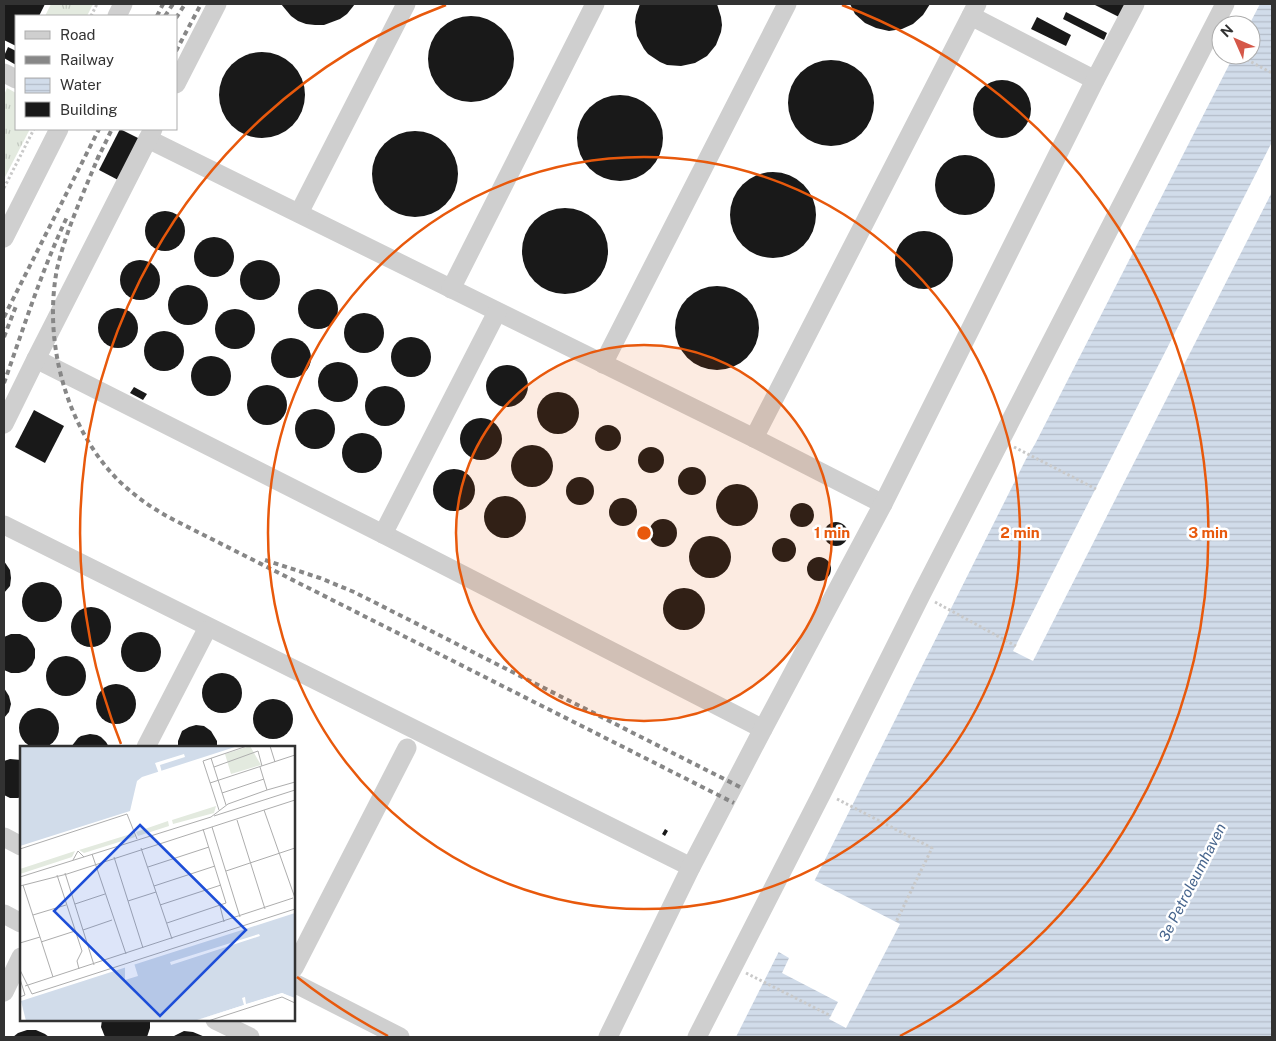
<svg xmlns="http://www.w3.org/2000/svg" width="1276" height="1041" viewBox="0 0 1276 1041" font-family="'Public Sans',sans-serif">
	<style>
		.grass { fill: url(#grass-tufts) }
		.water { fill: url(#water-rules) }
		.pier { fill: #fff }
		.building { fill: #191919 }
		.lines { fill: none; stroke-linecap: round; stroke-linejoin: round }
		.path { stroke: #c9c9c9; stroke-width: 3; stroke-dasharray: 2.5 2.5; stroke-linecap: butt }
		.minor { stroke: #cfcfcf; stroke-width: 19 }
		.rail { stroke: #878787; stroke-width: 4; stroke-dasharray: 5 4; stroke-linecap: butt }
		.ring { fill: none; stroke: #e8590c; stroke-width: 2.5 }
		.labels { text-anchor: middle; dominant-baseline: central; stroke-width: 5; stroke-linejoin: round; paint-order: stroke }
		.water-label { font-size: 15px; font-style: italic; fill: #47658d; stroke: #fff }
		.inset-road { fill: none; stroke: #adadad; stroke-width: 1 }
		.view { fill: #1d4ed8; fill-opacity: 0.15; stroke: #1d4ed8; stroke-width: 2.5 }
		.inset-edge { fill: none; stroke: #323232; stroke-width: 2.5 }
		.centre { fill: #e8590c; stroke: #fff; stroke-width: 2.5 }
		.ring-label { font-size: 15px; text-anchor: middle; font-weight: bold; fill: #e8590c; stroke: #fff; stroke-width: 5; stroke-linejoin: round; paint-order: stroke }
	</style>
	<defs>
		<pattern id="grass-tufts" width="24" height="20" patternUnits="userSpaceOnUse" patternTransform="scale(1.25)"><rect width="24" height="20" fill="#e3eadf"/><path d="M3 7l-1-3M5 7V3M7 7l1-3M15 17l-1-3M17 17v-4M19 17l1-3" fill="none" stroke="#c3c9c0"/></pattern>
		<pattern id="water-rules" width="6" height="5" patternUnits="userSpaceOnUse" patternTransform="scale(1.25)"><rect width="6" height="5" fill="#d1dcea"/><path d="M0 2.5h6" fill="none" stroke="#b4bdc9"/></pattern>
	</defs>
	<rect width="100%" height="100%" fill="#fff"/>
	<g class="grass">
		<polygon points="51,4 93,4 87,16 45,16"/>
		<polygon points="7,88 16,93 16,129 30,129 4,179 4,95"/>
	</g>
	<polygon class="water" points="1260,4 1272,4 1272,1037 736,1037 1026,459 1035,444 1231,61 1234,55 1251,55 1251,25 1249,25"/>
	<g class="pier">
		<polygon points="1272,142 1272,192 1033,661 1013,651"/>
		<polygon points="812,879 900,924 846,1028 829,1019 838,1002 782,973 789,958 777,951"/>
	</g>
	<g class="building">
		<polygon points="4,4 45,4 39,16 16,16 16,46 4,40"/>
		<polygon points="281,4 355,4 347,14 340,19 324,25 315,25 306,24 298,21 291,16"/>
		<polygon points="640,4 717,4 721,17 722,25 721,32 716,45 707,56 695,63 681,66 667,65 660,62 648,54 644,49 637,36 635,22 636,15"/>
		<polygon points="850,4 930,4 923,15 913,24 902,29 889,31 876,28 865,23 855,14"/>
		<polygon points="1093,4 1126,4 1119,17"/>
		<polygon points="1066,12 1107,33 1104,40 1063,19"/>
		<circle cx="471" cy="59" r="43"/>
		<polygon points="1037,17 1071,35 1066,46 1031,29"/>
		<polygon points="8,47 16,51 16,65 4,58 4,56"/>
		<circle cx="262" cy="95" r="43"/>
		<circle cx="831" cy="103" r="43"/>
		<circle cx="1002" cy="109" r="29"/>
		<circle cx="620" cy="138" r="43"/>
		<polygon points="120,129 142,140 120,181 99,170"/>
		<circle cx="415" cy="174" r="43"/>
		<circle cx="965" cy="185" r="30"/>
		<circle cx="773" cy="215" r="43"/>
		<circle cx="565" cy="251" r="43"/>
		<circle cx="165" cy="231" r="20"/>
		<circle cx="924" cy="260" r="29"/>
		<circle cx="214" cy="257" r="20"/>
		<circle cx="260" cy="280" r="20"/>
		<circle cx="140" cy="280" r="20"/>
		<circle cx="188" cy="305" r="20"/>
		<circle cx="717" cy="328" r="42"/>
		<circle cx="318" cy="309" r="20"/>
		<circle cx="118" cy="328" r="20"/>
		<circle cx="235" cy="329" r="20"/>
		<circle cx="364" cy="333" r="20"/>
		<circle cx="164" cy="351" r="20"/>
		<circle cx="411" cy="357" r="20"/>
		<circle cx="291" cy="358" r="20"/>
		<circle cx="211" cy="376" r="20"/>
		<circle cx="338" cy="382" r="20"/>
		<circle cx="507" cy="386" r="21"/>
		<circle cx="267" cy="405" r="20"/>
		<circle cx="385" cy="406" r="20"/>
		<polygon points="134,387 147,394 143,400 130,393"/>
		<circle cx="558" cy="413" r="21"/>
		<circle cx="315" cy="429" r="20"/>
		<polygon points="34,410 64,426 45,463 15,447"/>
		<circle cx="481" cy="439" r="21"/>
		<circle cx="608" cy="438" r="13"/>
		<circle cx="362" cy="453" r="20"/>
		<circle cx="532" cy="466" r="21"/>
		<circle cx="651" cy="460" r="13"/>
		<circle cx="692" cy="481" r="14"/>
		<circle cx="454" cy="490" r="21"/>
		<circle cx="580" cy="491" r="14"/>
		<circle cx="737" cy="505" r="21"/>
		<circle cx="505" cy="517" r="21"/>
		<circle cx="623" cy="512" r="14"/>
		<circle cx="802" cy="515" r="12"/>
		<circle cx="663" cy="533" r="14"/>
		<circle cx="836" cy="534" r="12"/>
		<circle cx="710" cy="557" r="21"/>
		<circle cx="784" cy="550" r="12"/>
		<circle cx="819" cy="569" r="12"/>
		<polygon points="4,561 10,570 11,578 10,586 4,593"/>
		<circle cx="42" cy="602" r="20"/>
		<circle cx="684" cy="609" r="21"/>
		<circle cx="91" cy="627" r="20"/>
		<circle cx="141" cy="652" r="20"/>
		<polygon points="11,634 20,634 27,637 32,643 35,649 35,658 32,665 26,671 19,673 11,673 4,670 4,637"/>
		<circle cx="66" cy="676" r="20"/>
		<circle cx="222" cy="693" r="20"/>
		<circle cx="116" cy="704" r="20"/>
		<polygon points="4,688 9,696 11,704 9,712 4,718"/>
		<circle cx="273" cy="719" r="20"/>
		<circle cx="39" cy="728" r="20"/>
		<polygon points="196,725 204,726 211,731 217,741 217,747 178,747 178,741 182,731 189,727"/>
		<polygon points="90,734 97,735 101,737 106,742 109,747 71,747 78,738 81,736"/>
		<polygon points="10,759 21,760 21,797 18,798 10,798 4,795 4,761"/>
		<polygon points="665,829 668,831 665,836 662,834"/>
		<polygon points="102,1020 150,1020 150,1028 147,1037 105,1037 101,1027"/>
		<polygon points="27,1030 36,1030 45,1034 49,1037 13,1037 18,1033"/>
		<polygon points="184,1031 193,1032 205,1037 172,1037"/>
	</g>
	<g class="lines">
		<g class="path">
			<polyline points="91,16 97,4"/>
			<polyline points="1238,55 1272,73"/>
			<polyline points="4,188 34,129"/>
			<polyline points="1014,447 1096,489"/>
			<polyline points="935,602 1016,646"/>
			<polyline points="837,799 932,848 896,922"/>
			<polyline points="746,973 831,1016"/>
		</g>
		<g class="minor">
			<polyline points="117,16 123,4"/>
			<polyline points="971,16 1095,80"/>
			<polyline points="4,73 16,79"/>
			<polyline points="176,84 217,4"/>
			<polyline points="148,139 754,438 883,504"/>
			<polyline points="299,213 406,4"/>
			<polyline points="4,238 59,129"/>
			<polyline points="451,289 595,4"/>
			<polyline points="36,359 383,534 763,729"/>
			<polyline points="603,364 787,4"/>
			<polyline points="4,424 36,359 153,129"/>
			<polyline points="754,438 977,4"/>
			<polyline points="4,525 691,867"/>
			<polyline points="383,534 497,312"/>
			<polyline points="146,747 206,631"/>
			<polyline points="4,837 21,846"/>
			<polyline points="4,914 21,923"/>
			<polyline points="294,968 407,748"/>
			<polyline points="294,983 400,1037"/>
			<polyline points="4,992 21,957"/>
			<polyline points="215,1020 250,1037"/>
			<polyline points="608,1037 691,867 763,729 883,504 1095,80 1135,4"/>
			<polyline points="697,1037 823,791 921,595 1225,4"/>
		</g>
		<g class="rail">
			<polyline points="157,16 163,4"/>
			<polyline points="165,16 173,4"/>
			<polyline points="176,18 185,4"/>
			<polyline points="176,51 201,4"/>
			<path d="M99,155c-15,37 -33,75 -42,114 -14,73 9,159 62,212 18,17 37,30 59,41l556,281"/>
			<polyline points="97,160 112,129"/>
			<polyline points="4,317 99,129"/>
			<polyline points="4,337 16,306"/>
			<path d="M4,383c20,-56 38,-114 64,-168"/>
			<polyline points="265,560 320,578 354,592 742,788"/>
		</g>
	</g>
	<circle cx="644" cy="533" r="188" fill="#e8590c" fill-opacity=".12"/>
	<g class="ring">
		<circle cx="644" cy="533" r="188"/>
		<circle cx="644" cy="533" r="376"/>
		<path d="M388 1036A564 564 0 0 1 297 977M121 744A564 564 0 0 1 446 5M842 5A564 564 0 0 1 900 1036"/>
	</g>
	<g class="labels">
		<g class="water-label">
			<text transform="translate(1192 882) rotate(-63)">3e Petroleumhaven</text>
		</g>
	</g>
	<g transform="translate(20 746)">
		<rect width="275" height="275" fill="#fff"/>
		<path d="M230,0l11,19 -30,9 -6,-20zM196,60l-2,7 -41,11 -1,-4zM148,75l1,5 -31,10 -2,-4zM114,87l1,4 -51,16 -5,-3zM55,105l-3,6 -52,17v-5z" fill="#e3eadf"/>
		<path d="M0,0h218l-96,31 -5,4 -7,30 -110,35zM275,167v85l-13,-5 -88,28h-168l-5,-20z" fill="#d1dcea"/>
		<path d="M164,8l1,3 -25,8 2,8 -3,1 -4,-11zM239,188l1,2 -89,29 -1,-3zM114,217l4,13 -13,4v-14zM262,247l13,6 -12,-5 -89,27 50,-16 -2,-7 3,-1 1,7z" fill="#fff"/>
		<path class="inset-road" d="M250,0l5,16M191,12l15,47M194,21l44,-16 4,15M190,37l85,-28M247,44l28,-8M202,47l42,-14M199,64l-16,-49 44,-15M244,64l31,88M194,70l81,-26M217,74l28,89M192,81l28,90M121,102l31,91M0,103l107,-35 10,25M72,108l34,100M94,111l29,91M53,114l5,-9 6,6M128,121l61,-20M206,125l69,-23M45,127l29,92M37,129l25,76 -5,10 2,8M0,131l191,-60 17,-13 39,-14 -7,-23M3,139l30,92M0,140l47,-12 228,-74M134,140l61,-20M108,155l28,-9M55,158l30,-10M140,159l61,-20M200,160l4,16M13,169l33,-10M147,177l59,-20 -23,-74M63,184l29,-10M21,196l34,-11M0,197l20,-6M0,224l12,24 263,-85M0,233l5,16 -5,2M5,240l268,-88M188,275l74,-24 13,6"/>
		<path class="view" d="M120,79l106,105 -86,86 -106,-105z"/>
		<rect width="275" height="275" class="inset-edge"/>
	</g>
	<circle cx="644" cy="533" r="8" class="centre"/>
	<g class="ring-label">
		<text x="832" y="538">1 min</text>
		<text x="1020" y="538">2 min</text>
		<text x="1208" y="538">3 min</text>
	</g>
	<rect width="1276" height="1041" fill="none" stroke="#323232" stroke-width="10"/>
	<rect x="15" y="15" width="162" height="115" fill="#ffffff" stroke="#adadad"/>
	<rect x="25" y="31" width="25" height="8" fill="#cfcfcf" stroke="#adadad"/>
	<text x="60" y="40" font-size="15" fill="#323232">Road</text>
	<rect x="25" y="56" width="25" height="8" fill="#878787" stroke="#adadad"/>
	<text x="60" y="65" font-size="15" fill="#323232">Railway</text>
	<rect x="25" y="78" width="25" height="15" fill="url(#water-rules)" stroke="#adadad"/>
	<text x="60" y="90" font-size="15" fill="#323232">Water</text>
	<rect x="25" y="102" width="25" height="15" fill="#191919" stroke="#adadad"/>
	<text x="60" y="115" font-size="15" fill="#323232">Building</text>
	<g transform="translate(1236 40) rotate(315)"><circle r="24" fill="#ffffff" stroke="#adadad"/>
	<path d="M0-4L9 19L0 12L-9 19Z" fill="#d55849"/>
	<text y="-8" font-size="14" font-weight="bold" text-anchor="middle" fill="#323232">N</text>
	</g>
</svg>
